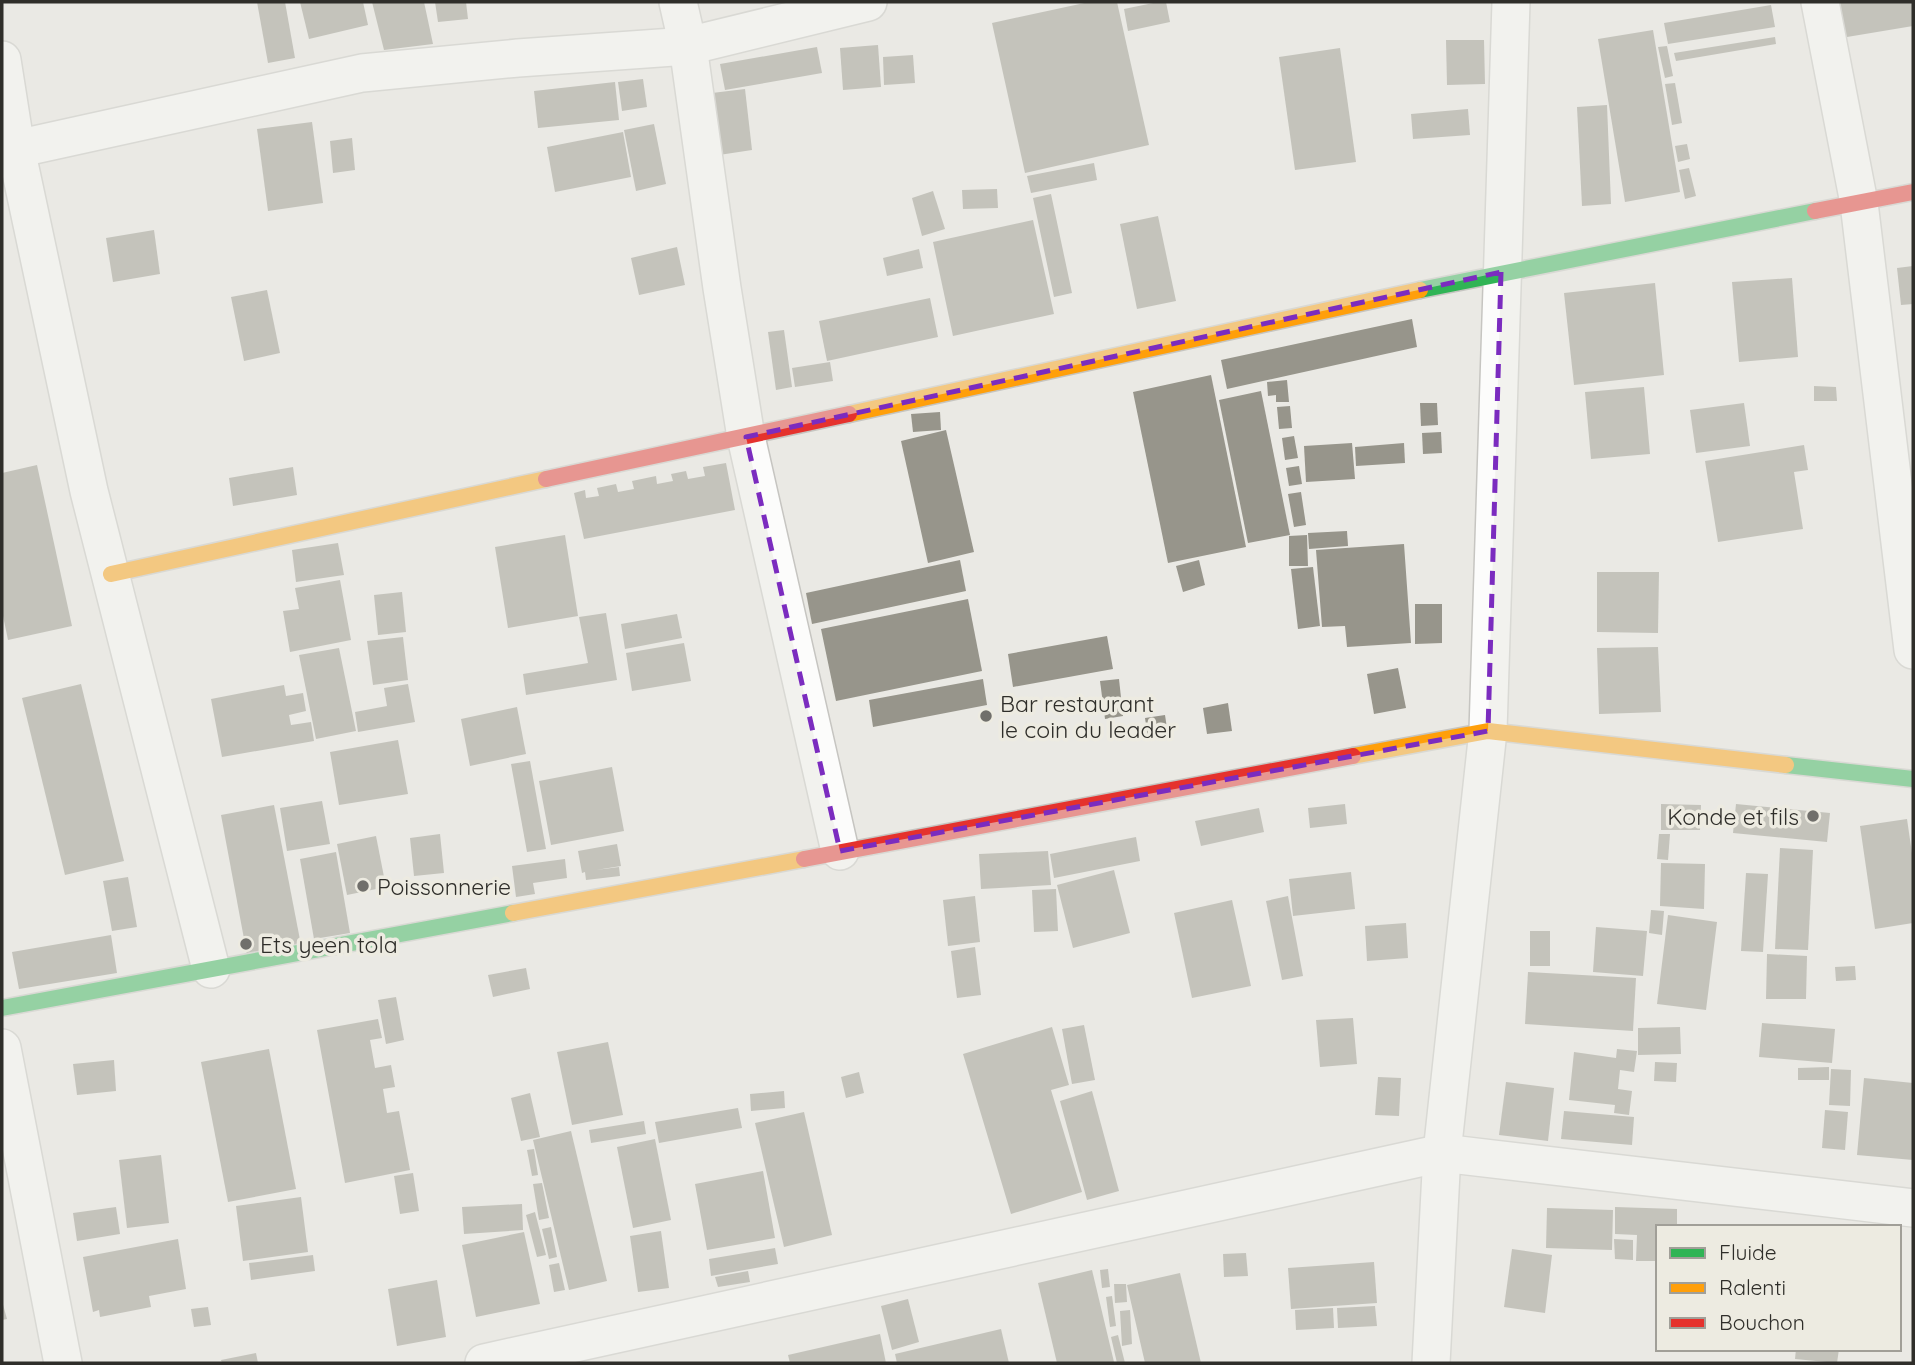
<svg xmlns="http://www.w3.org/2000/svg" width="1915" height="1365" viewBox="0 0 1915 1365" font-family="Quicksand,sans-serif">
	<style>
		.building { fill: #97958b }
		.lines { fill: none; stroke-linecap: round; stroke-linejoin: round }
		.street-casing { stroke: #c6c5c1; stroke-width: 40 }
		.fast-casing { stroke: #c6c5c1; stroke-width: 19 }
		.slow-casing { stroke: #c6c5c1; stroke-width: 19 }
		.jam-casing { stroke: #c6c5c1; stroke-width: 19 }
		.street { stroke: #fcfcfb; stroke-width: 37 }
		.fast { stroke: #30b455; stroke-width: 16 }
		.slow { stroke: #ff9f0a; stroke-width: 16 }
		.jam { stroke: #e5322d; stroke-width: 16 }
		.marked { fill: none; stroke: #7b2cbf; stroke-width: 5; stroke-dasharray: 14 9; stroke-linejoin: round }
		.poi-dot { fill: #706f6b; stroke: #edebe1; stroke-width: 2.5 }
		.labels { text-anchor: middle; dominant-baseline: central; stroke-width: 7; stroke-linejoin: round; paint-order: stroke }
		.poi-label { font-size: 23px; fill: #2f2e2a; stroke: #edebe1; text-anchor: start }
	</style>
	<rect width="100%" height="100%" fill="#eae9e4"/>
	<g class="building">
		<polygon points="257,2 285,2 295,58 268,63"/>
		<polygon points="300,2 363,2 368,25 309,39"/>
		<polygon points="372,2 424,2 433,44 384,50"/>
		<polygon points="435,2 466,2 468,19 438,22"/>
		<polygon points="1089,2 1117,2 1149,145 1025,173 992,23"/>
		<polygon points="1158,2 1166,2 1170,22 1128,31 1124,9"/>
		<polygon points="1835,2 1913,2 1913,26 1841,38"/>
		<polygon points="1771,5 1775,27 1668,44 1664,23"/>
		<polygon points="1653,30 1680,192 1625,202 1598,39"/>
		<polygon points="1775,37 1776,44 1676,61 1674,53"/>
		<polygon points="1446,40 1484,40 1485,84 1447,85"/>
		<polygon points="878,45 881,87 843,90 840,48"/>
		<polygon points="1667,46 1673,76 1665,78 1658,47"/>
		<polygon points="817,47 822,73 725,90 720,64"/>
		<polygon points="1340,48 1356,162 1295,170 1279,57"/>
		<polygon points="913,55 915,83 884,85 883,57"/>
		<polygon points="643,79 647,107 622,111 618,82"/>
		<polygon points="615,82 619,120 538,128 534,91"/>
		<polygon points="1675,83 1682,123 1672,125 1665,84"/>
		<polygon points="745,89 752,150 719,155 712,93"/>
		<polygon points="1607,105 1611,204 1582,206 1577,107"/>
		<polygon points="1468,109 1470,135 1413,139 1411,114"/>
		<polygon points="312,122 323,203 268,211 257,129"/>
		<polygon points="654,124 666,184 636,191 624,130"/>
		<polygon points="623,132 631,177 555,192 547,147"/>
		<polygon points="352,138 355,170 333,173 330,141"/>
		<polygon points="1687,144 1690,159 1678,162 1675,146"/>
		<polygon points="1094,163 1097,180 1031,193 1027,176"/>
		<polygon points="1689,168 1696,196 1685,199 1679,170"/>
		<polygon points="997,189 998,208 963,209 962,190"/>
		<polygon points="933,191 945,229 922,236 912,198"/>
		<polygon points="1051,194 1072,293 1054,297 1033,198"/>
		<polygon points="1158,216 1176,301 1137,309 1120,224"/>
		<polygon points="1033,220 1054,314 953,336 933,242"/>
		<polygon points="154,230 160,274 113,282 106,238"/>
		<polygon points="677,247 685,285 639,295 631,258"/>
		<polygon points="919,249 923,268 887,276 883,258"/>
		<polygon points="1913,266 1913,304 1901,305 1897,268"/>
		<polygon points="1792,278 1798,357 1739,362 1732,282"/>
		<polygon points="1655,283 1664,375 1574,385 1564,293"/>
		<polygon points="267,290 280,353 244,361 231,297"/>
		<polygon points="930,298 938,337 827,361 819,321"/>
		<polygon points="1412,319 1417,347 1227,389 1221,360"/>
		<polygon points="784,330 792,387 776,390 768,332"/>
		<polygon points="830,362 833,381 795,387 792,368"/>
		<polygon points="1211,375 1246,547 1168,563 1133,392"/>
		<polygon points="1287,380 1289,402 1276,402 1276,395 1268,396 1267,382"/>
		<polygon points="1814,386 1836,387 1837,401 1814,401"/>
		<polygon points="1644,387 1650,454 1591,459 1585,392"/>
		<polygon points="1261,391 1290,535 1248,543 1219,400"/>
		<polygon points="1420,403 1437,403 1438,425 1421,426"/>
		<polygon points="1744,403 1750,446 1696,453 1690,410"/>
		<polygon points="1290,406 1292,428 1279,429 1277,407"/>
		<polygon points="940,412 941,430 913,432 911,414"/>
		<polygon points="946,430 974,552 928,563 901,441"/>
		<polygon points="1441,432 1442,453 1423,454 1422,433"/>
		<polygon points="1294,436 1298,458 1285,460 1282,438"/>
		<polygon points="1352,443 1355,479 1306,482 1304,446"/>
		<polygon points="1404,443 1405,463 1356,466 1355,447"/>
		<polygon points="1804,445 1808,470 1794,472 1803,529 1718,542 1705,461"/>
		<polygon points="726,463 735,510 584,539 574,493 585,490 586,498 599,496 597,488 616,484 618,492 634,489 632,481 656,476 657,484 673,481 671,474 686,471 688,479 705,476 703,467"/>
		<polygon points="37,465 72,626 8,640 2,611 2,473"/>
		<polygon points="1299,466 1302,484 1289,486 1286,468"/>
		<polygon points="293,467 297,495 233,506 229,478"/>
		<polygon points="1301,492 1306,525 1294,527 1288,494"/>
		<polygon points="1347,531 1348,546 1309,549 1308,533"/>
		<polygon points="565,535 578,616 508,628 495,547"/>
		<polygon points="1307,535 1308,566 1289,566 1289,536"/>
		<polygon points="338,543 344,575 296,582 292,550"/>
		<polygon points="1404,544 1411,643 1347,647 1345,626 1322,627 1316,550"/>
		<polygon points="960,560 966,591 812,624 806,593"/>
		<polygon points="1199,560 1205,585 1183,592 1176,566"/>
		<polygon points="1313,567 1320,626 1298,629 1291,569"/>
		<polygon points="1597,572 1659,572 1658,633 1597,632"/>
		<polygon points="340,580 351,640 290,652 283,611 299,609 295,588"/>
		<polygon points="402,592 406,632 378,635 374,595"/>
		<polygon points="968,599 982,671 836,701 821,629"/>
		<polygon points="1415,604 1442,604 1442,643 1415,644"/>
		<polygon points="606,613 617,680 526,695 523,674 588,663 579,617"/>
		<polygon points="677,614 682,638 625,649 621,624"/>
		<polygon points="1107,636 1113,669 1013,687 1008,654"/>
		<polygon points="403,637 408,680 373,685 367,641"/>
		<polygon points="684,643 691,681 632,691 626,653"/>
		<polygon points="1658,647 1661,712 1599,714 1597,648"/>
		<polygon points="339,648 356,731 316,739 299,655"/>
		<polygon points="1398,668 1406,708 1374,714 1367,674"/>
		<polygon points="983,679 987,705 873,727 869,700"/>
		<polygon points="1119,679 1123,716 1105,719 1100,681"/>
		<polygon points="81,684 124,861 65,875 22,698"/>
		<polygon points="408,684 415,722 358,732 355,712 387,706 384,688"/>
		<polygon points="284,685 286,696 303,693 306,711 289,715 291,725 311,722 314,741 222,757 211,699"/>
		<polygon points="1228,703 1232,731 1207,734 1203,708"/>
		<polygon points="517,707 526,754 470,766 461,719"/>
		<polygon points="1165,715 1168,735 1148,738 1145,718"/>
		<polygon points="398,740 408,794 339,805 330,752"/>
		<polygon points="530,761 546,849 527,852 511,764"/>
		<polygon points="612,767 624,831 551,845 539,781"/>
		<polygon points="322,801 330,844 287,851 280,808"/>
		<polygon points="1345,804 1347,824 1310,828 1308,808"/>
		<polygon points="1661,804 1701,805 1700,830 1661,830"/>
		<polygon points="1736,804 1830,813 1827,842 1733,833"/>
		<polygon points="274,805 301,945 247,955 221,815"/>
		<polygon points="1259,808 1264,832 1201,846 1195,821"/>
		<polygon points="1907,819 1913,860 1913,923 1875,929 1860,826"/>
		<polygon points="440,834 444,873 414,876 410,838"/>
		<polygon points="1659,834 1670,834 1668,860 1657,859"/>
		<polygon points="376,836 386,887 347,895 337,844"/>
		<polygon points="1136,837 1140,861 1054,878 1050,854"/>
		<polygon points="617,844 621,866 596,870 619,867 620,876 586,880 585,872 582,873 578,851"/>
		<polygon points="1780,848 1813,850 1808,950 1775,949"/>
		<polygon points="1048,851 1051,885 981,889 979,854"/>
		<polygon points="336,852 350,933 314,939 300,859"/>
		<polygon points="565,859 567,878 533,883 535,894 516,897 512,866"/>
		<polygon points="1661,863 1705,864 1704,909 1660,906"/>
		<polygon points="1114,870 1130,933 1073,948 1057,885"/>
		<polygon points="1351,872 1355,909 1293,916 1289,879"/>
		<polygon points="1746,873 1768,874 1763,952 1741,951"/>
		<polygon points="128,877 137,927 112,931 103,881"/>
		<polygon points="1056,889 1058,931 1034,932 1032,890"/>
		<polygon points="975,896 980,942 948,946 943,900"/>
		<polygon points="1288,896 1303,976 1282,980 1266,901"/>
		<polygon points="1232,900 1251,986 1192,998 1174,913"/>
		<polygon points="1651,910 1664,911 1662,935 1649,933"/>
		<polygon points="1668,915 1717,922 1706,1010 1657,1004"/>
		<polygon points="1406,923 1408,958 1367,961 1365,926"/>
		<polygon points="1596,927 1647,931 1643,976 1593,972"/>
		<rect x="1530" y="931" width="20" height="35"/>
		<polygon points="111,935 117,973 19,989 12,952"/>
		<polygon points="975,947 981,995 957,998 951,951"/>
		<polygon points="1767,954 1807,956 1806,999 1766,999"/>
		<polygon points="1855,966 1856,980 1836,981 1835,967"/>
		<polygon points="526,968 530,989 493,997 488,975"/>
		<polygon points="1528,972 1636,978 1633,1031 1525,1024"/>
		<polygon points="396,997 404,1040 386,1044 378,1000"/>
		<polygon points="1353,1018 1357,1064 1320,1067 1316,1020"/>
		<polygon points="378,1019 382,1038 370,1040 375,1068 391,1065 395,1087 383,1089 387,1113 399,1111 410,1170 345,1183 317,1030"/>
		<polygon points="1762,1023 1835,1029 1832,1063 1759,1057"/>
		<polygon points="1084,1025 1095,1080 1072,1084 1062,1029"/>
		<polygon points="1052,1027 1069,1085 1051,1090 1082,1192 1011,1214 963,1054"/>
		<polygon points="1680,1027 1681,1054 1638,1055 1638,1028"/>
		<polygon points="608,1042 623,1115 572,1125 557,1052"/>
		<polygon points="269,1049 296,1189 228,1202 201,1062"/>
		<polygon points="1617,1049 1637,1051 1634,1072 1620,1070 1618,1089 1632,1091 1629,1115 1614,1113 1615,1105 1569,1100 1574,1052 1616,1058"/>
		<polygon points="114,1060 116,1091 77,1095 73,1064"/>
		<polygon points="1655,1062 1677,1063 1676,1082 1654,1081"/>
		<polygon points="1829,1067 1829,1080 1798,1080 1798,1068"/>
		<polygon points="1831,1069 1851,1070 1850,1106 1829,1105"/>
		<polygon points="859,1072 864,1093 846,1098 841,1077"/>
		<polygon points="1378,1077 1401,1078 1399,1116 1375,1115"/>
		<polygon points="1864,1078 1913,1083 1913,1160 1857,1155"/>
		<polygon points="1506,1082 1554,1088 1548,1141 1499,1135"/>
		<polygon points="784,1091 785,1108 751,1111 750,1094"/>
		<polygon points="1092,1091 1119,1191 1087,1200 1060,1101"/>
		<polygon points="530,1093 540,1137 521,1141 511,1098"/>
		<polygon points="738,1108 742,1128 659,1143 655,1122"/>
		<polygon points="1825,1110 1848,1112 1845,1150 1822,1148"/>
		<polygon points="1564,1111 1634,1117 1632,1145 1561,1139"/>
		<polygon points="804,1112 832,1235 784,1247 755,1123"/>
		<polygon points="644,1121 646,1134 591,1143 589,1130"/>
		<polygon points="571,1131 607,1281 569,1290 533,1140"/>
		<polygon points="655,1139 671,1220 633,1228 617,1147"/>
		<polygon points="534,1149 538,1175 532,1176 527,1150"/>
		<polygon points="161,1155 169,1223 127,1228 119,1160"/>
		<polygon points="763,1171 775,1238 707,1250 695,1184"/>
		<polygon points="413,1173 419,1211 400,1214 394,1176"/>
		<polygon points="542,1183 549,1218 539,1220 533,1184"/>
		<polygon points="301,1197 308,1252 243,1261 236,1206"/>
		<polygon points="522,1204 523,1230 464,1234 462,1207"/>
		<polygon points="116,1207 120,1234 77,1241 73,1213"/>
		<polygon points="1615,1207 1677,1209 1677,1227 1658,1227 1658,1261 1636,1261 1637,1235 1615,1234"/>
		<polygon points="1547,1208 1613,1210 1612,1250 1546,1248"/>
		<polygon points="535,1212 546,1255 537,1257 526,1215"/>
		<polygon points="551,1227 557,1257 549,1259 542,1229"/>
		<polygon points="661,1231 669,1288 638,1292 630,1236"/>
		<polygon points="524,1232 540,1304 476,1317 462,1245"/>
		<polygon points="178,1239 186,1289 149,1296 151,1307 100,1317 99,1310 93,1312 83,1257"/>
		<polygon points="1614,1239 1633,1240 1633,1260 1615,1259"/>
		<polygon points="775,1248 778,1264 711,1276 709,1259"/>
		<polygon points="1512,1249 1552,1255 1545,1313 1504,1307"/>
		<polygon points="1246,1253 1248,1276 1224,1277 1223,1254"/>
		<polygon points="313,1255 315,1271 251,1280 249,1263"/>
		<polygon points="1374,1262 1377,1303 1291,1309 1288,1268"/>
		<polygon points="559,1263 565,1290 554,1292 549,1265"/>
		<polygon points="1108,1269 1110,1287 1102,1288 1100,1270"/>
		<polygon points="1092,1270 1114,1362 1057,1363 1038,1283"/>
		<polygon points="748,1271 750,1282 718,1287 715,1277"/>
		<polygon points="1180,1273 1201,1363 1145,1363 1127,1285"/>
		<polygon points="437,1280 446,1337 397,1346 388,1289"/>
		<polygon points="1114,1284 1126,1284 1127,1302 1115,1303"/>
		<polygon points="1112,1296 1116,1326 1110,1327 1106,1297"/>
		<polygon points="908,1299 919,1342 892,1350 881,1306"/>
		<polygon points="2,1301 7,1319 2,1320"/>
		<polygon points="1375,1306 1377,1326 1338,1328 1337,1308"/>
		<polygon points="208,1307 211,1325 194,1327 191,1309"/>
		<polygon points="1333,1308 1334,1328 1296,1330 1295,1310"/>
		<polygon points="1130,1310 1132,1344 1122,1346 1120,1311"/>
		<polygon points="1001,1329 1009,1363 897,1363 895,1354"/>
		<polygon points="880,1334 886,1363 790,1363 788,1355"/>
		<polygon points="1118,1335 1125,1363 1117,1363 1111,1337"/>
		<polygon points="1796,1349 1839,1349 1837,1363 1795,1359"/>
		<polygon points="256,1353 258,1363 222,1363 221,1360"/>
	</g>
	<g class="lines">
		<g class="street-casing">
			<g id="street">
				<polyline points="678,2 688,46 722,288 746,437 840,851"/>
				<polyline points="1820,2 1859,203 1913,650"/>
				<polyline points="2,60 16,149 89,491 211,969"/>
				<polyline points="16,149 362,73 518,58 688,46 868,2"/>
				<polyline points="2,1048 63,1363"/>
				<polyline points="484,1363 1442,1153 1913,1208"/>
				<polyline points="1431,1363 1442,1153 1488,731 1511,2"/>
			</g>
		</g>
		<g class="fast-casing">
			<g id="fast">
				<polyline points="1420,290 1815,211"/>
				<polyline points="1786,765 1913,779"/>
				<polyline points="2,1008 513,913"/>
			</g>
		</g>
		<g class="slow-casing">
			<g id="slow">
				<polyline points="849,414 1420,290"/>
				<polyline points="111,574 546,479"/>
				<polyline points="1353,756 1488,731 1786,765"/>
				<polyline points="513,913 804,859"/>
			</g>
		</g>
		<g class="jam-casing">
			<g id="jam">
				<polyline points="1815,211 1913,192"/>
				<polyline points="546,479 849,414"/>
				<polyline points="804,859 1353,756"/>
			</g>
		</g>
		<use href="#street" class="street"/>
		<use href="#fast" class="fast"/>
		<use href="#slow" class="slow"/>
		<use href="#jam" class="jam"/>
	</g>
	<path d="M0 0H1915V1365H0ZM1501,272l-13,459 -648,120 -94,-414z" fill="#eae9e4" fill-opacity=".55" fill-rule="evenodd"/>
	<path class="marked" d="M1501,272l-13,459 -648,120 -94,-414z"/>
	<g class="poi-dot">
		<circle cx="986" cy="716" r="7"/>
		<circle cx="1813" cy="816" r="7"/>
		<circle cx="363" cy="886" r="7"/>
		<circle cx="246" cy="944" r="7"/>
	</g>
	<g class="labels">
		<g class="poi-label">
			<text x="1000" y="703">Bar restaurant<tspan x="1000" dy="26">le coin du leader</tspan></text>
			<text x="1799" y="816" text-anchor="end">Konde et fils</text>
			<text x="377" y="886">Poissonnerie</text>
			<text x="260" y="944">Ets yeen tola</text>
		</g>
	</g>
	<rect width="1915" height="1365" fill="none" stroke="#2f2e2a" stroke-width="7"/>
	<rect x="1656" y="1225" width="245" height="126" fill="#edebe1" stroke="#a19f98" stroke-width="2"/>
	<rect x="1670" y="1248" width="35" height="10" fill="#30b455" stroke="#a19f98" stroke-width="2"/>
	<text x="1719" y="1260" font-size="21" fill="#2f2e2a">Fluide</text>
	<rect x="1670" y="1283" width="35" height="10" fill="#ff9f0a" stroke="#a19f98" stroke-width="2"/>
	<text x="1719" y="1295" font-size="21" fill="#2f2e2a">Ralenti</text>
	<rect x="1670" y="1318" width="35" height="10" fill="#e5322d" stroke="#a19f98" stroke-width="2"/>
	<text x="1719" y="1330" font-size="21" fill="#2f2e2a">Bouchon</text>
</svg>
